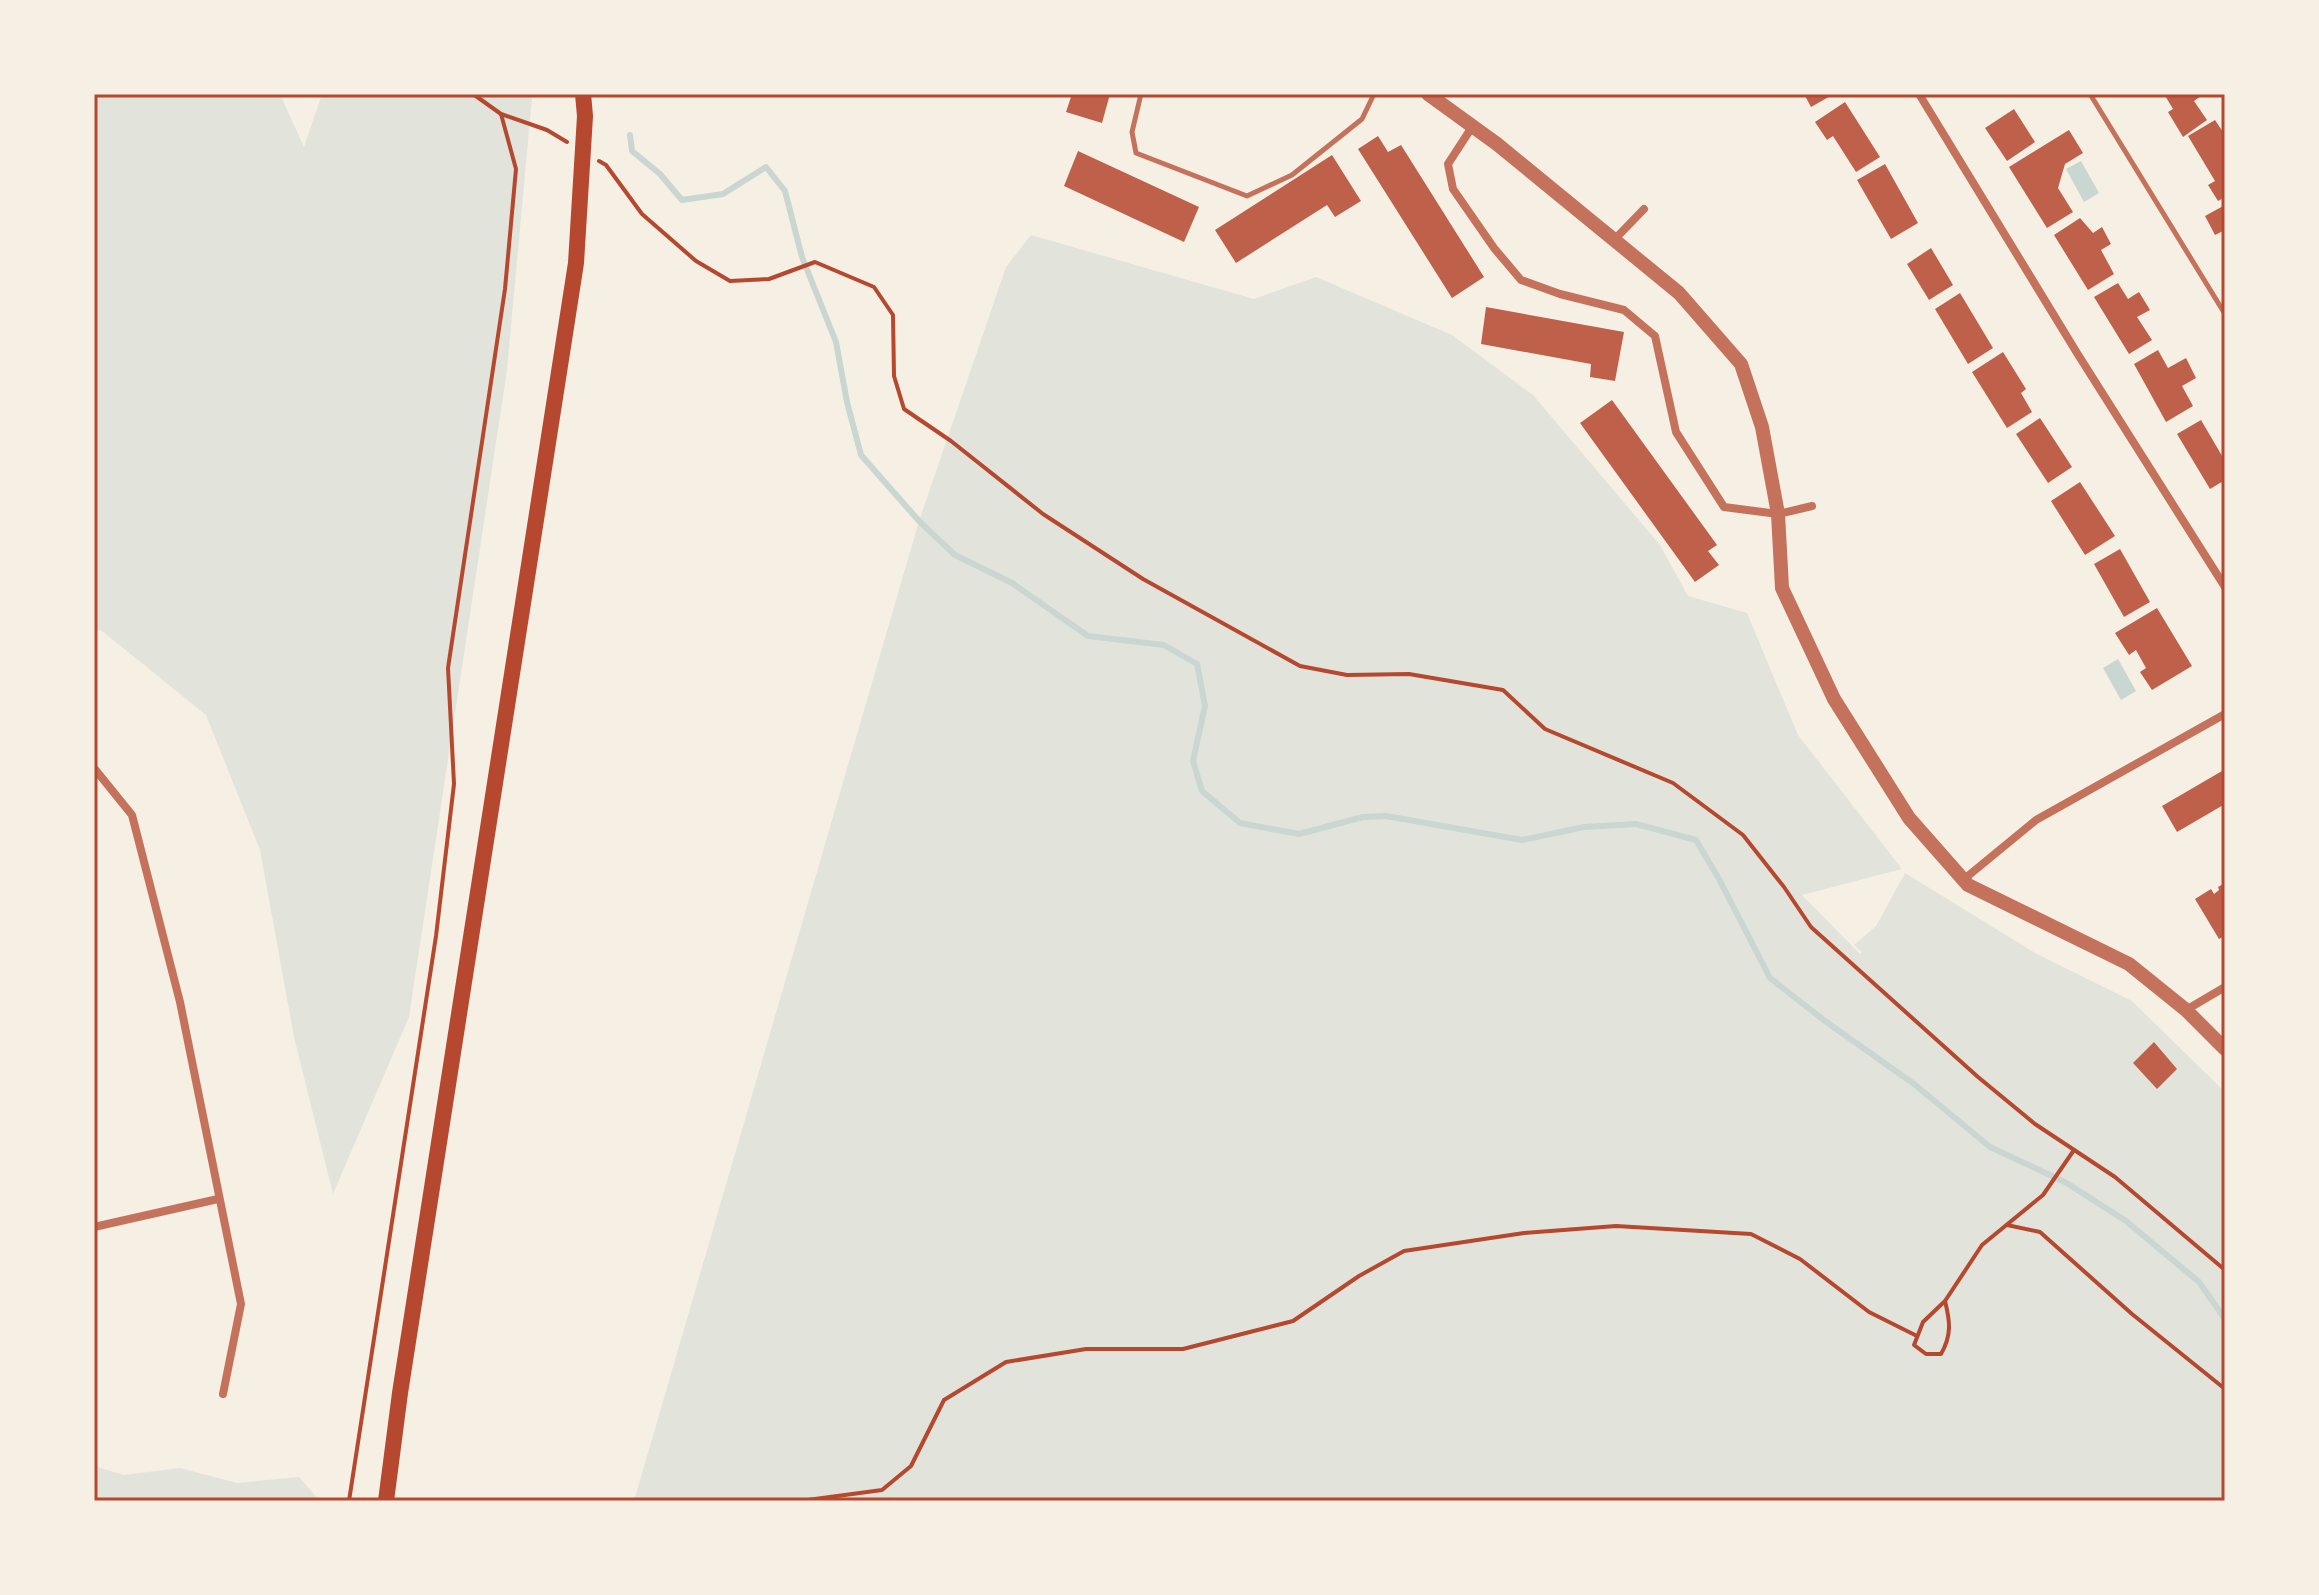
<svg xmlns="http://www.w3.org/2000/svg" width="2319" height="1595" viewBox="0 0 2319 1595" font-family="Cabin,sans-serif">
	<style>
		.green { fill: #e2e4dc }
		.water { fill: #c9d6d2 }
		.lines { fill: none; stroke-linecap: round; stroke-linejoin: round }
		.stream { stroke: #c9d6d2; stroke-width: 6 }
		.building { fill: #bf614a }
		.path { stroke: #b5482f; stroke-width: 4 }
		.service { stroke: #c5725c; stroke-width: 5 }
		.minor { stroke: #c5725c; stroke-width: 8 }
		.tertiary { stroke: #c5725c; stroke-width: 14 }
		.secondary { stroke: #b5482f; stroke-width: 16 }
		.neatline { fill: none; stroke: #b5482f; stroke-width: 3 }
	</style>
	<rect width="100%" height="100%" fill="#f6efe4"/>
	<g class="green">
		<polygon points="94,94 280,94 304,147 322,94 531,94 532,98 507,370 409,1017 333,1194 294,1037 260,850 206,715 102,631 94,629"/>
		<polygon points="1031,235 1254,299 1316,277 1452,335 1533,395 1660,545 1688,596 1747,613 1798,735 1902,869 1802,895 1860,954 1862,952 1854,945 1876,926 1905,873 2037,954 2132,1001 2225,1092 2225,1501 634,1501 919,521 1006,267"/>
		<polygon points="94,1466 124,1475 180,1468 237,1483 299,1477 320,1501 94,1501"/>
	</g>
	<g class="water">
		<polygon points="2081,161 2099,193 2084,202 2066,169"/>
		<polygon points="2118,659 2136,691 2121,700 2103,668"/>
	</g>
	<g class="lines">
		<polyline class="stream" points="630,135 632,151 660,174 682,200 723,194 766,167 785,191 802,257 836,342 847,402 861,455 919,521 955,555 1012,583 1088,636 1164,645 1197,664 1205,706 1193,761 1202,791 1240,823 1299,834 1363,817 1386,816 1522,840 1584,827 1636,824 1696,840 1719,879 1770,978 1825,1021 1914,1084 1990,1147 2065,1182 2126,1221 2199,1282 2225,1319"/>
	</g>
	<g class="building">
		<polygon points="1072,94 1110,94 1102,123 1066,112"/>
		<polygon points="1804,94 1834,94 1811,107"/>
		<polygon points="2164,94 2200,94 2201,96 2194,101 2207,120 2183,137 2168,112 2173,109"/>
		<polygon points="1845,102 1880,157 1856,172 1833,136 1827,140 1815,122"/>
		<polygon points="2014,109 2035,142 2007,161 1985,128"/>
		<polygon points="2215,120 2225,135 2225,197 2218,201 2208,185 2215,181 2188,136"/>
		<polygon points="2069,130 2083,153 2065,164 2058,188 2073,212 2047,228 2009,167"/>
		<polygon points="1378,136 1388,152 1401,145 1484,277 1452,298 1358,149"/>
		<polygon points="1078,151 1199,207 1184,242 1064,186"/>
		<polygon points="1332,155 1361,201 1335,217 1327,205 1236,263 1215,230"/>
		<polygon points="1885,164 1918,223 1891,239 1857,180"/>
		<polygon points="2225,205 2225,230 2215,235 2205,216"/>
		<polygon points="2080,218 2093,233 2102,227 2111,244 2101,250 2114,274 2088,290 2054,235"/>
		<polygon points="1931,248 1953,285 1929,300 1907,264"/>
		<polygon points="2118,283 2128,299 2139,292 2150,310 2137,317 2152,340 2129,354 2094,297"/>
		<polygon points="1960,293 1993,348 1968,364 1935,309"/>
		<polygon points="1486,307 1624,332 1615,381 1590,377 1591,364 1481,344"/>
		<polygon points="2158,350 2168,368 2186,358 2196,378 2182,386 2193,406 2166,422 2134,364"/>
		<polygon points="2003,352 2026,389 2021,393 2032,412 2007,428 1972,372"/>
		<polygon points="1612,400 1717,545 1708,551 1719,565 1695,582 1580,423"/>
		<polygon points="2040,418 2072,467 2048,483 2016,434"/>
		<polygon points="2201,420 2225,461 2225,480 2210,489 2177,434"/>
		<polygon points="2080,482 2115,536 2085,555 2051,501"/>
		<polygon points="2120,549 2150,602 2124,617 2094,564"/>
		<polygon points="2157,608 2192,666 2152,690 2140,672 2146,668 2136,650 2129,655 2115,633"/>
		<polygon points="2222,771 2225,776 2225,804 2177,832 2162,806"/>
		<polygon points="2225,883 2225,936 2219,939 2195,899 2211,889 2214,894 2219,890 2218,887"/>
		<polygon points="2154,1042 2177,1069 2157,1089 2133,1063"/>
	</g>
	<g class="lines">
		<g class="path">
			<polyline points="473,94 501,114 547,130 567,142"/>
			<polyline points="599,161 606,165 642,214 696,261 730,281 769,279 815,262 874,287 893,315 894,376 904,409 951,441 1043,514 1143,579 1300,666 1347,675 1409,674 1503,690 1545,729 1673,783 1743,835 1784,887 1811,927 1978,1077 2035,1124 2115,1177 2225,1270"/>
			<polyline points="2007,1225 2040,1232 2132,1314 2225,1389"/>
			<path d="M1945,1301c5,20 7,34 -4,53h-15l-12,-9 9,-23 22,-21 37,-56 61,-50 31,-45"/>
			<polyline points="349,1501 436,936 454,784 448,668 505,289 516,169 501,114"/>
			<polyline points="800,1501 882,1490 911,1466 944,1400 1006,1362 1086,1349 1183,1349 1293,1321 1359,1276 1404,1251 1524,1233 1616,1226 1751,1234 1800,1259 1869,1312 1917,1336"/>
		</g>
		<g class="service">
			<polyline points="1141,94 1132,132 1136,153 1247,196 1292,175 1362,119 1374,94"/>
			<polyline points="2090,94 2225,314"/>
		</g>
		<g class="minor">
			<polyline points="1919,94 2077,353 2225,587"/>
			<polyline points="1472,127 1448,164 1453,189 1494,248 1521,280 1560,294 1624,310 1655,336 1676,432 1724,507 1778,514 1812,506"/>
			<polyline points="1614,240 1644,209"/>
			<polyline points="94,768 132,815 180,1002 241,1304 223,1394"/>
			<polyline points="1963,880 2036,820 2225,714"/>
			<polyline points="2186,1010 2225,987"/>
			<polyline points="94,1227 218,1199"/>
		</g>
		<polyline class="tertiary" points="1428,94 1497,144 1679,293 1741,364 1762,427 1778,514 1782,588 1834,699 1909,818 1968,885 2129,964 2186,1010 2225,1049"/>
		<polyline class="secondary" points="386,1501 400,1393 576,263 585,116 583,94"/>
	</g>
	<rect width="2319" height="1595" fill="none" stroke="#f6efe4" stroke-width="192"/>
	<rect x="96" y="96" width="2127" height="1403" class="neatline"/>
</svg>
